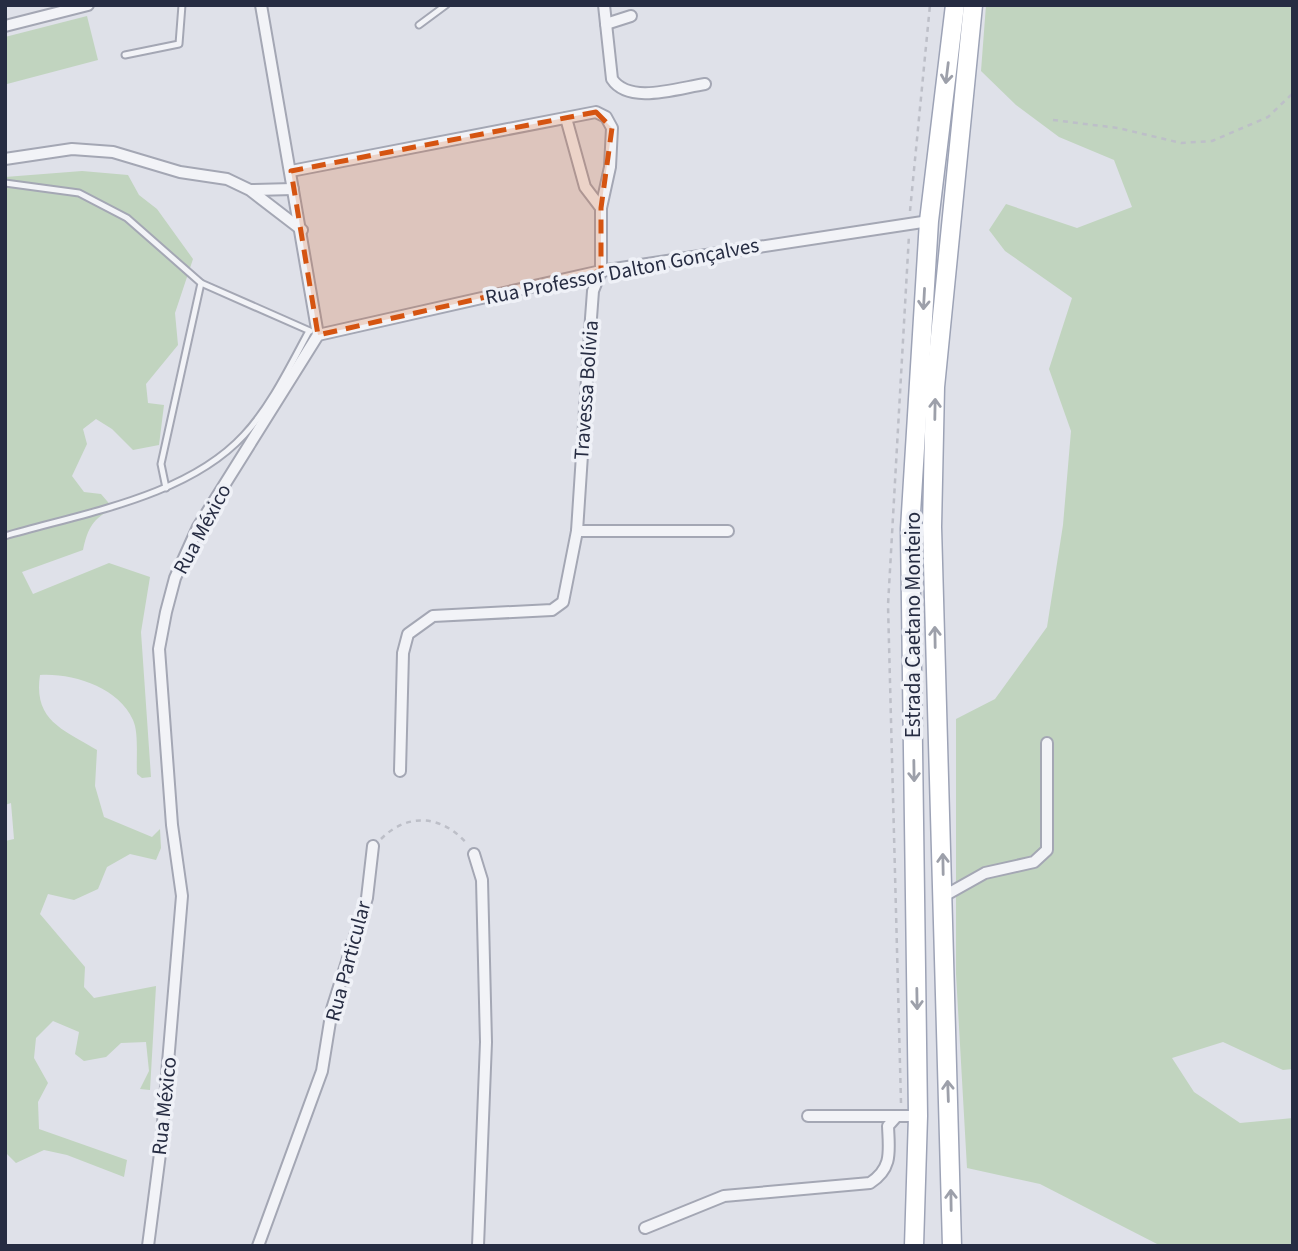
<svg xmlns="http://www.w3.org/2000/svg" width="1298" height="1251" viewBox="0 0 1298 1251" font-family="'Source Sans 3',sans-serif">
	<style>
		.green { fill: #c1d4bf }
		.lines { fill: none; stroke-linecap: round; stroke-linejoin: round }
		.lane-casing { stroke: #a4a7b4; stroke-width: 9 }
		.street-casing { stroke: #a4a7b4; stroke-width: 14 }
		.primary-casing { stroke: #9da3b6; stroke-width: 21 }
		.path { stroke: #bdbfc8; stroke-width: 2.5; stroke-dasharray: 5 5; stroke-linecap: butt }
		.lane { stroke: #f2f3f7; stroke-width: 5 }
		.street { stroke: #f2f3f7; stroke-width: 10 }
		.primary { stroke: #fff; stroke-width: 18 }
		.oneway { stroke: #9da0aa }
		.marked { fill: #d55411; fill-opacity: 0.2; stroke: #d55411; stroke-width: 5; stroke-dasharray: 14 9; stroke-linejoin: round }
		.labels { text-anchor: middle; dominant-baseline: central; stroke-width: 7; stroke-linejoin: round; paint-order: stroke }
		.street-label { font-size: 21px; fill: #262c42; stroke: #eff1f7 }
	</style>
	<rect width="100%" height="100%" fill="#dfe1e9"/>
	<g class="green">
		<polygon points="986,5 1293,5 1293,1069 1283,1070 1223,1042 1172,1058 1194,1092 1240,1123 1293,1118 1293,1246 1161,1246 1040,1184 967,1168 956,974 956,719 995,699 1047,627 1063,525 1071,431 1049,369 1072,298 1005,251 989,230 1006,204 1077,228 1132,207 1114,160 1059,137 1016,105 981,71"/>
		<polygon points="87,16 98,60 7,84 5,37"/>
		<path d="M82,171l46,4 11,20 18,14 36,50 -18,54 3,32 -32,39 2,19 16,2 -5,40 -26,5 -21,-21 -16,-10 -13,10 4,15 -15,32 12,16 17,2 12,14c-20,11 -25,19 -30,42l-61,22 11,22 76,-31 41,14 -9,55 10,145 -9,1 -5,-4c-1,-16 2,-41 -4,-54 -15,-33 -60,-47 -93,-45 -7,46 24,55 57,75l-2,36 9,31 48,20 8,-8 1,19 -5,12 -26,-6 -23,13 -9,22 -24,11 -26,-6 -8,20 45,53 -1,20 10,11 62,-12 -6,104 -10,-1 9,-18 -3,-29 -25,1 -15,14 -22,4 -9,-7 4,-22 -26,-11 -17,17 -2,20 14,25 -10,19 1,27 88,31 -3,17 -57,-22 -23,-5 -28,13 -11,-11v-311l9,-2 -3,-36 -6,2v-628z"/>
	</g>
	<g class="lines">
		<g class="lane-casing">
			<g id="lane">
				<polyline points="419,25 446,5"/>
				<polyline points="125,55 179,44 182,5"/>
				<polyline points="5,183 79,193 127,218 201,283 161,464 166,488"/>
				<polyline points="201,283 310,331"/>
				<path d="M5,536c78,-23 182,-39 239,-101 27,-29 46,-69 65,-104"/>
			</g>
		</g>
		<g class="street-casing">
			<g id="street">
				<path d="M604,5l8,74c17,26 66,9 93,5"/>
				<polyline points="606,24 631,16"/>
				<polyline points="5,26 88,5"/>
				<polyline points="566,118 585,187 601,208"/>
				<polyline points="5,159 72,149 113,152 180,172 227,179 250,190 302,230"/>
				<polyline points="291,171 596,112 606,117 612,128 610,167 601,208 601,271 593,291 591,318 577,531 563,602 552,610 433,616 408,634 403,653 400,771"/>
				<polyline points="251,190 293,189"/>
				<polyline points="318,335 601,271 929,221"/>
				<polyline points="577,531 728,531"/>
				<polyline points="474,854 482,880 486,1042 478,1246"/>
				<polyline points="944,896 985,873 1034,862 1047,850 1047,743"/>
				<polyline points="808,1116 918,1116"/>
				<path d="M645,1228l79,-32 146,-13c23,-15 19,-32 18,-57l8,-9"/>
				<polyline points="148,1246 161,1146 182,896 172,825 159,649 166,612 175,578 198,527 318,335 261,5"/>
				<polyline points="258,1246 322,1071 332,1009 367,898 373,846"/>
			</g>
		</g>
		<g class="primary-casing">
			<g id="primary">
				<polyline points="914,1246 918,1116 910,529 929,221 955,5"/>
				<polyline points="952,1246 932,527 935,387 973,5"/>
			</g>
		</g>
		<g class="path">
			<polyline points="1053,120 1118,128 1181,143 1212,141 1268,117 1293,93"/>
			<polyline points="910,211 930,5"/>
			<path d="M381,839c28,-28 63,-23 87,6"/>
			<polyline points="901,1103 888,605 909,235"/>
		</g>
		<use href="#lane" class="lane"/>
		<use href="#street" class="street"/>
		<use href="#primary" class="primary"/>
	</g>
	<defs><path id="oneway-shaft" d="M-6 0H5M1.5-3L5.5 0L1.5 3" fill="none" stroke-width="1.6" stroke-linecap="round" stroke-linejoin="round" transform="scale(1.75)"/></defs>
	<g class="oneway">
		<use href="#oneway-shaft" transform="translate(947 73) rotate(97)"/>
		<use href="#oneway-shaft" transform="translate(924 299) rotate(93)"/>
		<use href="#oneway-shaft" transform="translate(935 409) rotate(-89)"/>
		<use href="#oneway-shaft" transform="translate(935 637) rotate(-91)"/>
		<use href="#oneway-shaft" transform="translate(914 771) rotate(89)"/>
		<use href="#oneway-shaft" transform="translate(943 864) rotate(-91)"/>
		<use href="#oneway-shaft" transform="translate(917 999) rotate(89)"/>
		<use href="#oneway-shaft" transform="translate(948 1091) rotate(-92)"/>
		<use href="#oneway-shaft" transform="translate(951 1200) rotate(-91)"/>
	</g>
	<path class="marked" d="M596,112l16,16 -11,80v63l-283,64 -27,-164z"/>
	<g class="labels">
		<g class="street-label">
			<text transform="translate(622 271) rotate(-11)">Rua Professor Dalton Gonçalves</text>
			<text transform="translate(586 390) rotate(-86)">Travessa Bolívia</text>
			<text transform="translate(202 529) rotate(-62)">Rua México</text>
			<text transform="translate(913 625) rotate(-90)">Estrada Caetano Monteiro</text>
			<text transform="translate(348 961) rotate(-75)">Rua Particular</text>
			<text transform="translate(164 1106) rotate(-84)">Rua México</text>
		</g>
	</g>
	<rect width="1298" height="1251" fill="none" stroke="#262c42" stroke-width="14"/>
</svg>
